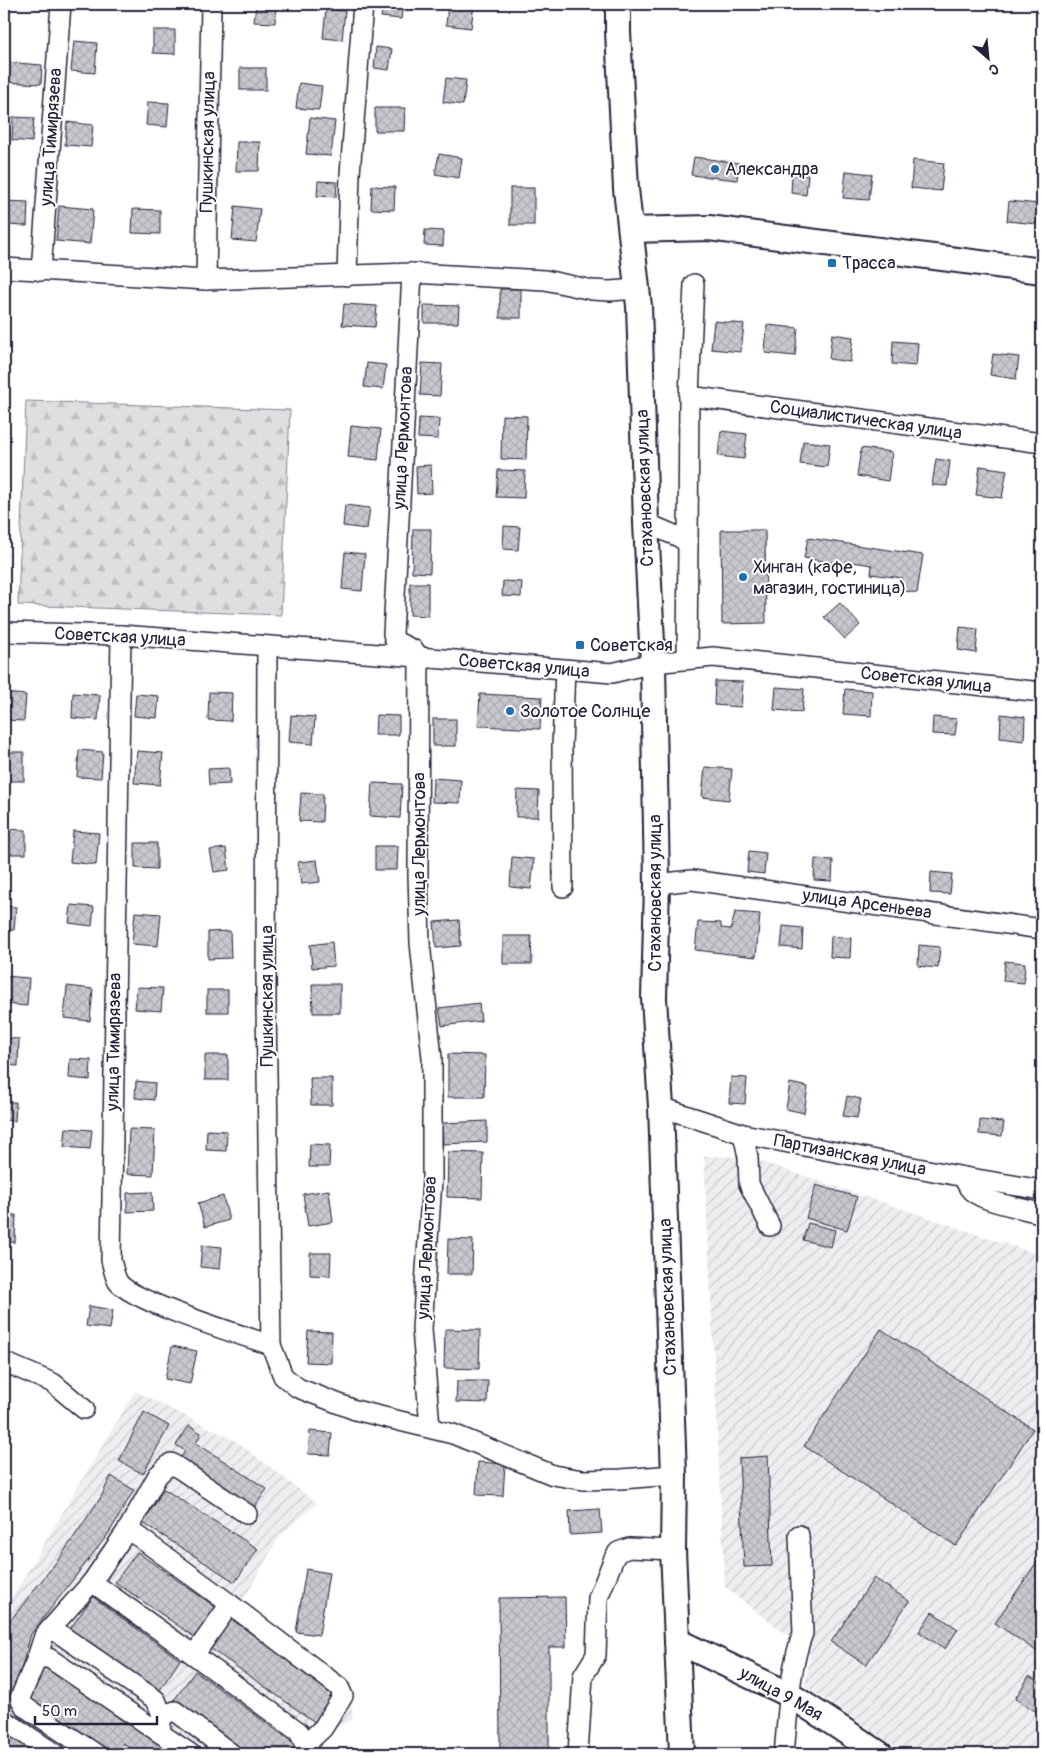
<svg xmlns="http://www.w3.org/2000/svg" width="1046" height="1758" viewBox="0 0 1046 1758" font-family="Pangolin,sans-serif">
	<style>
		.industrial { fill: url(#industrial-furrows) }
		.forest { fill: url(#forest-firs); stroke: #80808e }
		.building { fill: url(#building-cross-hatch); stroke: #22223b }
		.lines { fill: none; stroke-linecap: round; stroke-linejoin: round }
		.minor-casing { stroke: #22223b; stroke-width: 22 }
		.major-casing { stroke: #22223b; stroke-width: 28 }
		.minor { stroke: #fff; stroke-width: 19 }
		.major { stroke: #fff; stroke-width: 24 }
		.poi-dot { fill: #1f6fb2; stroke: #fff; stroke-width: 2 }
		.labels { text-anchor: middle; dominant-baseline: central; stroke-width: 4; stroke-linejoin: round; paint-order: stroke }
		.street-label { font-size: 18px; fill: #22223b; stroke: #fff }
		.poi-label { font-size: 18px; fill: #22223b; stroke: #fff; text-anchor: start }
	</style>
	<defs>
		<pattern id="industrial-furrows" width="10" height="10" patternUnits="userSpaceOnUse" patternTransform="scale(1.25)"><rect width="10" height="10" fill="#eeeef1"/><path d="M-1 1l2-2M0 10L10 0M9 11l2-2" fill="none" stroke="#ccccd0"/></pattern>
		<pattern id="forest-firs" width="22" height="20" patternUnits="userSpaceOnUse" patternTransform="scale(1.25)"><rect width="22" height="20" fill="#dfdfe2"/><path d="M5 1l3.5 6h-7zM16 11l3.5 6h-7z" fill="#bfbfc3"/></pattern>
		<pattern id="building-cross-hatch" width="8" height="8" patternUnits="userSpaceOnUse" patternTransform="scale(1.25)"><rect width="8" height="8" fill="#c8c8cf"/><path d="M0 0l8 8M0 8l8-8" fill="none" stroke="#acacb3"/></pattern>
	</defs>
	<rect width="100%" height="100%" fill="#fff"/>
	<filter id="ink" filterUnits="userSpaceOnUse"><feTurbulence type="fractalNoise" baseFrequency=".02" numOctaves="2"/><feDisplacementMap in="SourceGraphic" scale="10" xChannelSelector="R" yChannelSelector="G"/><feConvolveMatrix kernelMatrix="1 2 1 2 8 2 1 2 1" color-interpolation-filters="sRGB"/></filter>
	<g filter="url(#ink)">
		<g class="industrial">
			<polygon points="704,1156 748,1157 1042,1256 1042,1754 907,1754 805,1686 810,1653 725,1587"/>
			<polygon points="135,1391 236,1441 317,1503 280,1536 241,1604 350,1689 353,1719 312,1740 311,1754 4,1754 4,1611"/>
		</g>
		<polygon class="forest" points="26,401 290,410 281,615 18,605"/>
		<g class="building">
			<polygon points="27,4 46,4 46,7"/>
			<polygon points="383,4 403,4 401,19 381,17"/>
			<polygon points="448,4 474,4 471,28 446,25"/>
			<polygon points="256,5 276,6 275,23 254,22"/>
			<polygon points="326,9 345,11 342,40 323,38"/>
			<polygon points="153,30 175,30 175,54 153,53"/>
			<polygon points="74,41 97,43 95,73 71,71"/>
			<polygon points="376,47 392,49 389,70 374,68"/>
			<polygon points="4,62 42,65 41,84 4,82"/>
			<rect x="240" y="68" width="26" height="22"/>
			<polygon points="446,78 466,80 463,105 443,102"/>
			<polygon points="299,83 322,86 319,110 296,108"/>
			<polygon points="148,102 169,103 167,127 146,125"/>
			<polygon points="375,108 405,108 404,131 375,131"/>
			<polygon points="13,117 34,118 32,142 12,140"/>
			<polygon points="310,118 335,121 331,156 306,154"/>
			<polygon points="67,122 93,125 91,147 65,145"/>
			<polygon points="237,142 260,142 259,171 236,171"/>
			<polygon points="439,154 462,158 459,178 435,174"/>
			<polygon points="694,157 739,163 737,180 691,175"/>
			<polygon points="913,160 944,163 941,191 911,188"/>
			<polygon points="846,171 872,174 869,200 843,198"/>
			<polygon points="792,174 808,175 806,195 791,193"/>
			<polygon points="318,181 337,182 336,197 317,196"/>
			<polygon points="372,186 395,187 394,210 371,209"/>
			<rect x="510" y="188" width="24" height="37"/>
			<polygon points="4,201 28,202 27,226 4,225"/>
			<polygon points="1009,201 1039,204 1037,224 1007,221"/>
			<polygon points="59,206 93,209 90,244 56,241"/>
			<polygon points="235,206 260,209 256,242 232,240"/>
			<polygon points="133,209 160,210 160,234 132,233"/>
			<polygon points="425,230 444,231 443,246 424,245"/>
			<rect x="500" y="289" width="21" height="29"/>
			<polygon points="344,304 377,306 375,327 342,325"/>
			<polygon points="424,305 459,306 458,323 424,323"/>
			<polygon points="714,321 744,324 741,352 711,349"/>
			<polygon points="767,325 798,328 795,356 765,353"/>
			<polygon points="832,334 853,337 850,362 829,359"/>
			<polygon points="893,341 918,343 916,366 892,364"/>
			<polygon points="993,354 1019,357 1016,379 990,375"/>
			<polygon points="367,363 386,365 383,389 364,387"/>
			<polygon points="422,363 442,364 440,396 420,395"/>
			<polygon points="502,415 527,416 526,460 501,459"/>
			<polygon points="419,418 439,419 438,439 418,438"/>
			<polygon points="351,426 381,429 378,460 348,457"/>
			<polygon points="721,431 747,434 744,459 718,456"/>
			<polygon points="803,441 830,444 827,467 800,464"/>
			<polygon points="861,448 892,452 888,481 857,476"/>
			<polygon points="936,459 950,461 947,486 932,485"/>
			<polygon points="431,465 432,493 417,494 416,466"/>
			<polygon points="980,466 1007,470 1002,498 976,495"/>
			<polygon points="498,470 525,471 524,498 496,497"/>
			<polygon points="345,505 370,508 367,529 343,526"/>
			<polygon points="504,526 520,527 518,550 503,549"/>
			<polygon points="413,529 431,529 430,573 412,572"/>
			<polygon points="721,530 765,530 766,623 722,624"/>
			<polygon points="4,531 7,531 6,557 4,557"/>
			<polygon points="808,538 923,555 917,593 900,590 902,578 871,574 872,565 846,561 845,565 804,558"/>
			<polygon points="345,552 365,554 362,591 342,589"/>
			<polygon points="503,581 522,582 521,597 502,596"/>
			<polygon points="410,583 428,583 428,616 410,615"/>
			<polygon points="840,603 860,625 845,639 824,617"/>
			<polygon points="960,627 978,629 976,653 958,650"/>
			<polygon points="715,681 743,682 741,707 714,705"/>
			<polygon points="776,687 804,689 802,712 774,710"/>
			<polygon points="845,689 872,691 871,716 843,714"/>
			<polygon points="209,692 232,693 231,721 208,720"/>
			<polygon points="4,693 26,695 24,721 4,720"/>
			<polygon points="73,693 100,695 98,720 72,718"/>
			<polygon points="136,694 159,696 157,718 134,716"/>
			<polygon points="480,694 542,697 540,729 478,726"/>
			<polygon points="1001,714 1025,717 1024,741 1000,738"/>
			<polygon points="291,715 315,717 313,744 289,742"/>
			<polygon points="376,715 399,716 399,735 375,735"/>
			<polygon points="933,717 957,719 955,735 932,734"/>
			<rect x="433" y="719" width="23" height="27"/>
			<polygon points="79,750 103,752 101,778 77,777"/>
			<polygon points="137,751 163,753 160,785 134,783"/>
			<rect x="4" y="752" width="20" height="29"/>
			<polygon points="705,767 732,769 729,800 702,797"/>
			<polygon points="229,768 230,784 209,785 208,769"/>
			<polygon points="433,778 461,780 460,803 432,802"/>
			<polygon points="372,783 402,784 400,818 370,816"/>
			<polygon points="517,790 539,791 538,817 516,817"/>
			<polygon points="301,793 323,794 322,822 299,821"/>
			<polygon points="4,829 26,830 26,854 4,854"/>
			<polygon points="73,831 99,833 96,865 70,862"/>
			<polygon points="135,843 157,843 157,869 135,868"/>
			<polygon points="375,846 398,846 397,870 375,870"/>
			<polygon points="226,848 229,870 214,872 210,850"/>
			<polygon points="749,851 766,853 764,874 747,872"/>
			<polygon points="512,857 534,859 531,889 510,887"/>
			<polygon points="815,859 833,860 832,881 814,880"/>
			<polygon points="317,860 320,882 301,884 298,862"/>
			<polygon points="931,872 952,874 950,894 930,893"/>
			<polygon points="1042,885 1042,906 1040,906"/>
			<polygon points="71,905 94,907 92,926 69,923"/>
			<polygon points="4,906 16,907 14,930 4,930"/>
			<polygon points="135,912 161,914 158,946 132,944"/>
			<polygon points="735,912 760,914 756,957 695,950 698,922 721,923 721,928 731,929"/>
			<polygon points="459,920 461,946 436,948 434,922"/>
			<polygon points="783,926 803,928 802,949 781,947"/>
			<polygon points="230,931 231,958 208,959 208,932"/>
			<polygon points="503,936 531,936 532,964 503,964"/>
			<polygon points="831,936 851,938 850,958 830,957"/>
			<polygon points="332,942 334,966 312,968 310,945"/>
			<polygon points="919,945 940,947 938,968 918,966"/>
			<polygon points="1005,961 1025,963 1024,983 1003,981"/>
			<polygon points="4,976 29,978 27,1006 4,1004"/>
			<polygon points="312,984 340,984 340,1013 313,1013"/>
			<polygon points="67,986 93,989 90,1021 64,1018"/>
			<polygon points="137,987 163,988 161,1011 135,1009"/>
			<rect x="207" y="990" width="21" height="22"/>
			<polygon points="479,1003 481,1021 442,1026 439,1008"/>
			<polygon points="4,1038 19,1039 18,1066 4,1065"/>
			<polygon points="448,1054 485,1055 484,1097 448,1097"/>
			<rect x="205" y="1055" width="23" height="25"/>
			<polygon points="70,1059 91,1060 90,1080 69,1078"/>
			<polygon points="1038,1072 1042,1073 1042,1091 1035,1089"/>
			<polygon points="731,1077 747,1078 745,1104 729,1103"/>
			<polygon points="310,1078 332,1078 332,1105 311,1105"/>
			<polygon points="136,1081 155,1083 154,1100 135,1098"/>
			<polygon points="790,1083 808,1087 804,1113 786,1109"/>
			<polygon points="847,1096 861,1099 857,1118 843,1116"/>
			<polygon points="4,1102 16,1102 15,1121 4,1120"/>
			<polygon points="980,1120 1004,1122 1002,1136 979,1134"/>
			<polygon points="487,1121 487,1142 443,1144 442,1123"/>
			<polygon points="66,1128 92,1130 90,1149 64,1147"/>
			<polygon points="129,1129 155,1130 153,1175 127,1174"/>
			<polygon points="207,1130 227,1131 226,1151 206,1150"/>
			<polygon points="310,1144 330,1145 329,1167 309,1167"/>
			<polygon points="448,1152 483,1153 482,1198 447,1197"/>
			<polygon points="816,1185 857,1197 847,1230 806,1218"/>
			<polygon points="329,1190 333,1222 308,1226 303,1194"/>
			<polygon points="152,1192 153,1211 127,1212 127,1193"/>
			<polygon points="223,1196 229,1220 205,1227 198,1203"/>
			<polygon points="4,1215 16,1215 15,1242 4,1242"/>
			<polygon points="808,1223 835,1230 831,1247 803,1240"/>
			<polygon points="448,1239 473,1240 472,1274 447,1274"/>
			<polygon points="202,1245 222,1247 220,1269 200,1267"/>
			<polygon points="310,1253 331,1253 330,1276 310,1275"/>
			<polygon points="89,1306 113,1310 110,1329 86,1326"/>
			<polygon points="445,1329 480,1330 479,1369 444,1368"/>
			<polygon points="881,1329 1033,1429 956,1546 804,1446"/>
			<polygon points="308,1331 332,1332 331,1363 306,1362"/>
			<polygon points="172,1346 197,1351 190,1384 165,1379"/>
			<polygon points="457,1381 488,1381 487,1403 456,1402"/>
			<polygon points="144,1412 169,1426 143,1474 119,1461"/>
			<polygon points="189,1426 201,1433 196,1443 267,1489 253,1509 179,1460 185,1451 176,1445"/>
			<polygon points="310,1431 332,1433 330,1455 308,1454"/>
			<polygon points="768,1456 772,1566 744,1567 739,1458"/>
			<polygon points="478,1462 505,1464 503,1496 476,1495"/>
			<polygon points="111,1476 134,1490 109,1533 31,1634 9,1713 4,1709 4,1643 9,1622 61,1556 101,1497"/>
			<polygon points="164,1489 258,1549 235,1582 143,1523"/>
			<polygon points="600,1509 602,1533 570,1535 569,1511"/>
			<polygon points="137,1552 217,1608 196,1638 115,1582"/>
			<polygon points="1041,1556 1042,1557 1042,1655 995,1623"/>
			<polygon points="306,1569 329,1573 319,1635 296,1632"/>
			<polygon points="874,1578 909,1601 866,1665 831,1642"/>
			<polygon points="93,1597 180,1660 157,1694 69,1630"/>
			<polygon points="565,1597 566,1647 549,1647 549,1754 500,1754 499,1598"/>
			<polygon points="932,1612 958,1629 945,1649 919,1632"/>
			<polygon points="230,1618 335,1695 316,1723 210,1648"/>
			<polygon points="41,1661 175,1754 139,1754 123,1743 115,1754 107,1754 27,1702"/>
			<polygon points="195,1671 302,1749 301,1754 245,1754 172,1703"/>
			<polygon points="1029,1676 1042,1684 1042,1715 1015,1699"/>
			<polygon points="4,1729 42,1754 4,1754"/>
		</g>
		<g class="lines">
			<g class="minor-casing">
				<g id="minor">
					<polyline points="4,268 206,280 412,273 545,280 592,290 610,291 637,289"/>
					<polyline points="41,271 61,4"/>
					<polyline points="412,273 393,634 395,641 414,650 419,657 418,874 420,943 432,1058 432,1181 422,1329 430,1427"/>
					<polyline points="347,276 350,174 363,4"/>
					<polyline points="206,280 211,4"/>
					<polyline points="689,396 1042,443"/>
					<polyline points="646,523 679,537 688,543 687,658"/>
					<polyline points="688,543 689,396 694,284"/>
					<polyline points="4,632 121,635 419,657 612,673 653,663 713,657 1042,692"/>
					<path d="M121,635l-10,625c2,7 3,15 7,22 13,19 126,54 153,63"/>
					<polyline points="267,647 266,1004 271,1345 283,1376 298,1388 355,1410 453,1434 553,1475 583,1480 621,1479 674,1475"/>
					<polyline points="657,884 692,880 1042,929"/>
					<polyline points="563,887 562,746 565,670"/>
					<polyline points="661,1107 743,1134 964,1177 1042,1190"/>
					<polyline points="743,1134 748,1157 749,1184 770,1226"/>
					<path d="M964,1177c1,4 3,8 5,11 9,14 56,20 73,26"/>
					<polyline points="4,1362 53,1383 84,1409"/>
					<polyline points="128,1529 230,1604 339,1687 343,1696 323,1728 305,1745 306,1754"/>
					<polyline points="92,1582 128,1529 158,1475 171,1463 247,1514"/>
					<polyline points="51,1628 92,1582 194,1655 299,1732 305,1745"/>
					<polyline points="194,1655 230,1604"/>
					<polyline points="37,1658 44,1636 51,1628 156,1700 162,1715"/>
					<polyline points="4,1720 55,1754"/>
					<polyline points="96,1754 25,1707 20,1698 37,1658 49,1658 160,1733"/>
					<polyline points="191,1754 160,1733 162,1715 175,1711 232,1754"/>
					<polyline points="578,1754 583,1676 596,1655 598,1598 614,1558 618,1552 629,1548 673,1550"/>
					<path d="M784,1754c4,-39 5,-85 19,-121l-4,-98"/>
				</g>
			</g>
			<g class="major-casing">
				<g id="major">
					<polyline points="618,4 618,31 626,189 639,306 646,523 653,663 657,884 654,998 661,1107 674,1475 673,1550 682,1754"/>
					<polyline points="631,230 709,228 1042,271"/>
					<polyline points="677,1641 790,1695 880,1754"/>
				</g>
			</g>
			<use href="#minor" class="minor"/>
			<use href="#major" class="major"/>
		</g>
	</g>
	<g class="poi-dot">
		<circle cx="715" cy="169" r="5"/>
		<rect x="827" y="258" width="10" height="10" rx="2.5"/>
		<circle cx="743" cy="577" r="5"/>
		<rect x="575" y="640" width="10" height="10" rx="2.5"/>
		<circle cx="510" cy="711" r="5"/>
	</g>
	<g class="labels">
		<g class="street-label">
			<text transform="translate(51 137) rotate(-86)">улица Тимирязева</text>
			<text transform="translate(208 142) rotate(-89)">Пушкинская улица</text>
			<text transform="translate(866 420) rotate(8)">Социалистическая улица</text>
			<text transform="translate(403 438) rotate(-87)">улица Лермонтова</text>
			<text transform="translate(645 488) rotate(-92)">Стахановская улица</text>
			<text transform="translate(120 637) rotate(3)">Советская улица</text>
			<text transform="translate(524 666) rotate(5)">Советская улица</text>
			<text transform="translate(926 680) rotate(6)">Советская улица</text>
			<text transform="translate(419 844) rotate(-90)">улица Лермонтова</text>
			<text transform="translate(655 893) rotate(-90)">Стахановская улица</text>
			<text transform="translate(867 904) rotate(8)">улица Арсеньева</text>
			<text transform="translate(267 996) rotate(-90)">Пушкинская улица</text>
			<text transform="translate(114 1042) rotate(-89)">улица Тимирязева</text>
			<text transform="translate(850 1155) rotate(11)">Партизанская улица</text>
			<text transform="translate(427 1248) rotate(-87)">улица Лермонтова</text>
			<text transform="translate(668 1297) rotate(-92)">Стахановская улица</text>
			<text transform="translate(781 1694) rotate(29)">улица 9 Мая</text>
		</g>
		<g class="poi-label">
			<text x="725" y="169">Александра</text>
			<text x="842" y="263">Трасса</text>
			<text x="753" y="567">Хинган (кафе,<tspan x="753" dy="21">магазин, гостиница)</tspan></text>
			<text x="590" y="645">Советская</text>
			<text x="520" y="711">Золотое Солнце</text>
		</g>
	</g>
	<rect width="1046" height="1758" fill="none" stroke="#fff" stroke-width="20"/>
	<rect x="10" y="10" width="1026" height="1738" fill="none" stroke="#22223b" stroke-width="2" filter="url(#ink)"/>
	<g transform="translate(988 58) rotate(153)" stroke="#ffffff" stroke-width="4" paint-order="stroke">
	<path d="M0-4L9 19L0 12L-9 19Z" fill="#22223b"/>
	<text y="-8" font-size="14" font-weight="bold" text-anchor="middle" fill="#22223b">С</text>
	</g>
	<path d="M35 1716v8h122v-8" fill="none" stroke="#22223b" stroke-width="2.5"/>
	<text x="42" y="1716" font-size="15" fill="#22223b" stroke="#ffffff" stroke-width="4" paint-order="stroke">50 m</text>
</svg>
